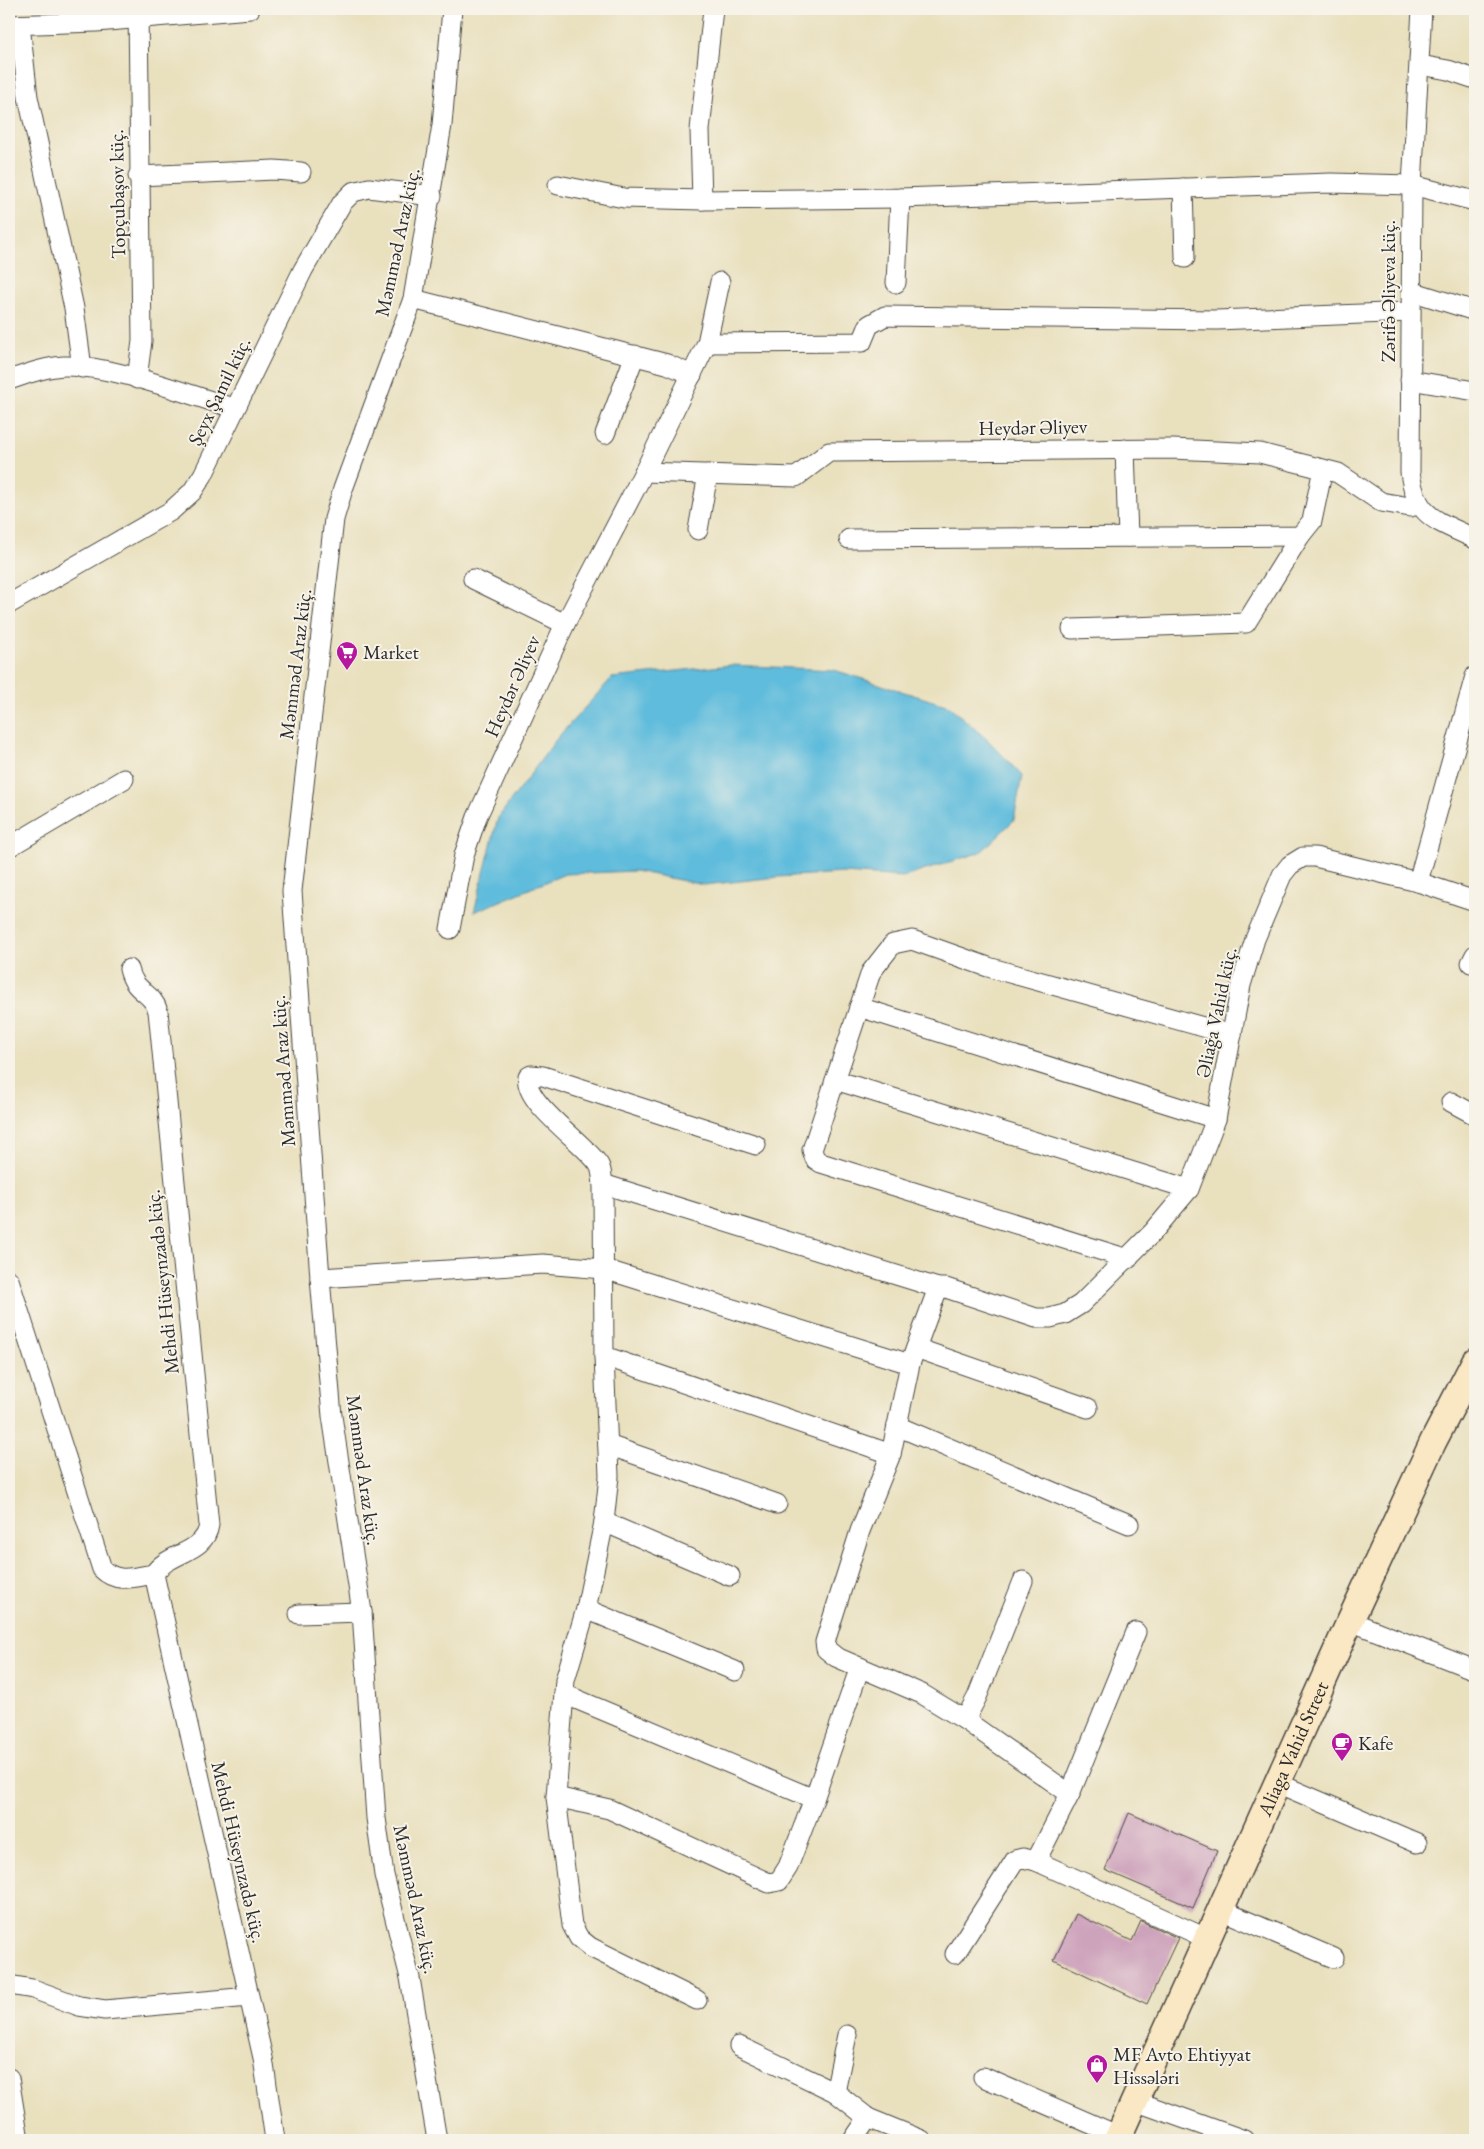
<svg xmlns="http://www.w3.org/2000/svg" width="1484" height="2149" viewBox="0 0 1484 2149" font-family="'EB Garamond',serif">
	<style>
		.water { fill: #5ebcdc; stroke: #447484 }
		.building { fill: #cda2bb }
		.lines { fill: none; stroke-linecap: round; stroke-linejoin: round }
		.minor-casing { stroke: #484641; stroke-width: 21 }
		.secondary-casing { stroke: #484641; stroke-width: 29 }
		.minor { stroke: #fff; stroke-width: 19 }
		.secondary { stroke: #fae7c3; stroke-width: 26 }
		.labels { text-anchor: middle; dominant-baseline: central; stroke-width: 4; stroke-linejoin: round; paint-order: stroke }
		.street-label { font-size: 20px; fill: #2b2b2b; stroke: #f7f3e8 }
		.poi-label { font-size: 20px; fill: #2b2b2b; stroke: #f7f3e8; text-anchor: start }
	</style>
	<rect width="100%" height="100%" fill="#f7f3e8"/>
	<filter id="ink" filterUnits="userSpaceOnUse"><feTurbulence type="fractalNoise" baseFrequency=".02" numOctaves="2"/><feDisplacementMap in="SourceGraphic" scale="10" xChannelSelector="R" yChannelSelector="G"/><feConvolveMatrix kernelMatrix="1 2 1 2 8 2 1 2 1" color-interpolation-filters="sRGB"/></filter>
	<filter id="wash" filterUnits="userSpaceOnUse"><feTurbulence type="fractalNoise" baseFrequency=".0096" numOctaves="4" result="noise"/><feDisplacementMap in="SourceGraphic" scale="20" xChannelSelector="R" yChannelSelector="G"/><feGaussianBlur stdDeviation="1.12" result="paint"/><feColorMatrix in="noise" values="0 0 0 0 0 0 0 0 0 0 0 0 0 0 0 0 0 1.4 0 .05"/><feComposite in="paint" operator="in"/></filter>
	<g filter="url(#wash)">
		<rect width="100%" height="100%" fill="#e9e0be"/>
		<polygon class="water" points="731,665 834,670 949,706 990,742 1022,776 1014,820 981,852 904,877 843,873 777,877 704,885 635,871 565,874 474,912 498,818 558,737 612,678"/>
		<g id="blocks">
			<g class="building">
				<polygon points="1129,1813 1217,1851 1193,1908 1105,1870"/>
				<polygon points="1076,1914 1132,1941 1141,1921 1178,1938 1147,2004 1054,1960"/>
			</g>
		</g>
	</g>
	<g filter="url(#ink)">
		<use href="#blocks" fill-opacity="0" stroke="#484641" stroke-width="1"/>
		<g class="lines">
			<g class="minor-casing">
				<g id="minor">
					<path d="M1422,9l-10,176 -2,287c6,47 27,48 65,67"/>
					<polyline points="9,25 96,22 250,9"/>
					<polyline points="20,25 28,97 74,308 82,368"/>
					<polyline points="1420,65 1448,70 1475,79"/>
					<polyline points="138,176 274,170 301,172"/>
					<polyline points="558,185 624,198 702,200 900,198 1331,183 1412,185 1475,201"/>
					<polyline points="1183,188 1185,258"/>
					<polyline points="702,200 700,130 713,9"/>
					<polyline points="896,283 900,198"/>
					<polyline points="1411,291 1475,311"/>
					<polyline points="413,299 667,364 692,375"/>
					<polyline points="707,343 862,342 869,325 885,316 1217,320 1410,312"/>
					<polyline points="137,379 142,341 138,9"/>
					<path d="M9,380c18,-6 36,-13 55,-14 50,-1 121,28 170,42"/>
					<polyline points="1410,380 1475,391"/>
					<polyline points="605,434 635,355"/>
					<polyline points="1125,449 1128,537"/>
					<polyline points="644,472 796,477 829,452 1172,449 1260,453 1338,473 1381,502 1410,507 1418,505"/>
					<polyline points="698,530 708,474"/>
					<polyline points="849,539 1300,536 1312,521 1323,469"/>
					<polyline points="473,579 565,624"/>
					<polyline points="9,604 171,511 192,492 203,475 303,270 342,203 353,192 369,188 432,196"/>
					<polyline points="1072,629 1246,623 1300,536"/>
					<polyline points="9,847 124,779"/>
					<polyline points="1418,882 1475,676"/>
					<polyline points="450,929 464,855 477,817 565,624 644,472 707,343 720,282"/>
					<polyline points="1471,963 1475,955"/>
					<path d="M129,969c6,25 22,21 29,42l51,514c-4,29 -42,27 -55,49"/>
					<polyline points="859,1007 1216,1119"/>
					<polyline points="835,1080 1189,1189"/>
					<polyline points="1451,1102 1475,1115"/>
					<polyline points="603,1184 938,1288"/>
					<polyline points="1128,1259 821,1163 815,1159 812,1150 871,972 893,944 912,940 988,967 1232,1035"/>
					<polyline points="320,1278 543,1264 604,1269 910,1364"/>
					<path d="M9,1280l93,289c15,15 33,8 52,5l109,484 12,82"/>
					<polyline points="916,1348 1088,1408"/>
					<polyline points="604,1356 891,1454"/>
					<polyline points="897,1426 1129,1524"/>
					<polyline points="608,1445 777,1504"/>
					<polyline points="604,1522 730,1576"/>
					<polyline points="586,1609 735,1671"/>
					<polyline points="299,1614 362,1612"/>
					<polyline points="1350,1621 1475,1670"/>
					<polyline points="564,1694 814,1799"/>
					<polyline points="965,1720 977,1697 1023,1581"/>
					<polyline points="1277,1783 1417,1843"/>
					<polyline points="1070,1794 1136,1632"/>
					<polyline points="556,1797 609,1809 769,1883 779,1881 788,1867 814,1799 860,1667"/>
					<polyline points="1221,1910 1334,1958"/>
					<polyline points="1208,1939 1036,1861 1070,1794 965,1720 922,1694 836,1657 826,1649 825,1642 860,1531 891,1454 910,1364 938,1288 946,1288 1036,1318 1050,1318 1065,1314 1081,1304 1153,1232 1189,1189 1216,1119 1241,985 1255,939 1282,875 1290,865 1303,857 1315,857 1418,882 1475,901"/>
					<polyline points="955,1954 1015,1860 1023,1858 1036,1861"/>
					<polyline points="9,1985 33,1989 79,2006 105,2010 249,1997"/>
					<path d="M697,2000l-107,-53 -11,-9 -7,-13 -16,-128 9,-117 21,-71 18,-87 5,-46 -5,-120 -1,-172c-1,-6 -1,-14 -4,-19 -13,-21 -77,-63 -71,-88l3,-2 12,1 213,69"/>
					<polyline points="739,2046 835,2092 868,2118"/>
					<polyline points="983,2077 1119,2136"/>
					<polyline points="9,2078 19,2140"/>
					<polyline points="835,2092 847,2035"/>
					<polyline points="1135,2101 1244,2140"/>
					<polyline points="437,2140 410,1978 384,1875 376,1818 362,1612 332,1416 320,1278 292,891 334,519 343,489 413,299 442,125 452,9"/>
					<polyline points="853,2140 868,2118 922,2140"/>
				</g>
			</g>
			<g class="secondary-casing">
				<g id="secondary">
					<path id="s1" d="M1117,2140l233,-519 83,-179 42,-81"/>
				</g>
			</g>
			<use href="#minor" class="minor"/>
			<use href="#secondary" class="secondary"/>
		</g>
	</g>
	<defs>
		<g id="supermarket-pin" transform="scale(1.125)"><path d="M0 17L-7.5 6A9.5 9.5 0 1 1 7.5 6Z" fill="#b5179e" stroke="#f7f3e8"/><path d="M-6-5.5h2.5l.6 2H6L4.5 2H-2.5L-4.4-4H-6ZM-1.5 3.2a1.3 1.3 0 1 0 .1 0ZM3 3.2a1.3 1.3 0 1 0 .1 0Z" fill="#fff"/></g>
		<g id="cafe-pin" transform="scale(1.125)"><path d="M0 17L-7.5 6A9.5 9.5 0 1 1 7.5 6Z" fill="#b5179e" stroke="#f7f3e8"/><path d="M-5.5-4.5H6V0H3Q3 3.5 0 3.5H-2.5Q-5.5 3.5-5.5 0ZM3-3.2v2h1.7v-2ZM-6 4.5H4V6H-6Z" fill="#fff"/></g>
		<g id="shop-pin" transform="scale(1.125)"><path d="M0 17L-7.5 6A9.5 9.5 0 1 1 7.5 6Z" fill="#b5179e" stroke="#f7f3e8"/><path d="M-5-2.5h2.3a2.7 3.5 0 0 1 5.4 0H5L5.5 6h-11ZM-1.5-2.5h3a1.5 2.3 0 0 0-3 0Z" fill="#fff"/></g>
	</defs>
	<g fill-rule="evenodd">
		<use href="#supermarket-pin" x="347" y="652"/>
		<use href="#cafe-pin" x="1342" y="1743"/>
		<use href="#shop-pin" x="1097" y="2065"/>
	</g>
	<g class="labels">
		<g class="street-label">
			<text transform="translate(117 194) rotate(-91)">Topçubaşov küç.</text>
			<text transform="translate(397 242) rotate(-78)">Məmməd Araz küç.</text>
			<text transform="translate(1388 291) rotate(-90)">Zərifə Əliyeva küç.</text>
			<text transform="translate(219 391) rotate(-64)">Şeyx Şamil küç.</text>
			<text transform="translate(1033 427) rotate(-1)">Heydər Əliyev</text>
			<text transform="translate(295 664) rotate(-83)">Məmməd Araz küç.</text>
			<text transform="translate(512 686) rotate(-66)">Heydər Əliyev</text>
			<text transform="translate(1216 1012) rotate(-78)">Əliağa Vahid küç.</text>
			<text transform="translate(283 1071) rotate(-94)">Məmməd Araz küç.</text>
			<text transform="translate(162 1282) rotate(-96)">Mehdi Hüseynzadə küç.</text>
			<text transform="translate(364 1470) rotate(82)">Məmməd Araz küç.</text>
			<text stroke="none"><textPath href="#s1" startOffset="429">Aliaga Vahid Street</textPath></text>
			<text transform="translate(239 1852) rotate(77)">Mehdi Hüseynzadə küç.</text>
			<text transform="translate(416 1899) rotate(78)">Məmməd Araz küç.</text>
		</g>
		<g class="poi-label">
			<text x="363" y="652">Market</text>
			<text x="1358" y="1743">Kafe</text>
			<text x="1113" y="2054">MF Avto Ehtiyyat<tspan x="1113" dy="23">Hissələri</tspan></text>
		</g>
	</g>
	<rect width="1484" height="2149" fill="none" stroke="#f7f3e8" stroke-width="30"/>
</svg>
